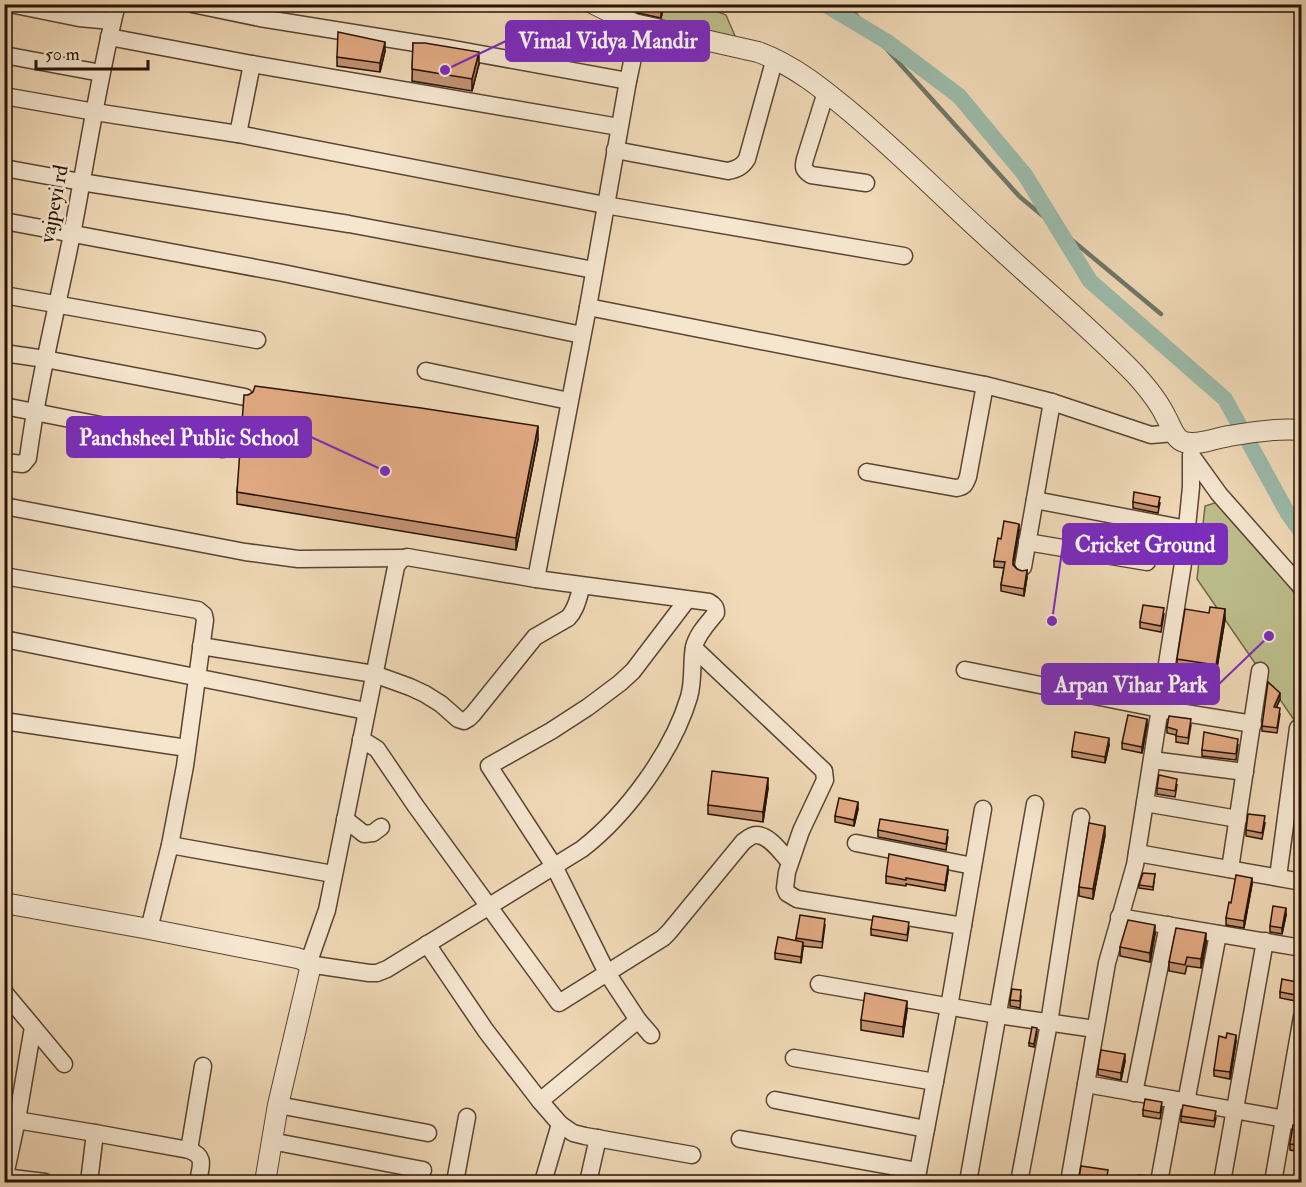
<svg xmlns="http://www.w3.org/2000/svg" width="1306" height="1187" viewBox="0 0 1306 1187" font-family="'IM FELL Double Pica',serif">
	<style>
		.green { fill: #bdbe8c; stroke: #726848; stroke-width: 1.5 }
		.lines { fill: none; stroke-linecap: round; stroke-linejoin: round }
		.stream { stroke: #6d7768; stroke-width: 4.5 }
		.canal { stroke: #9bbaaa; stroke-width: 16 }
		.minor-casing { stroke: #594431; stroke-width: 19 }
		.tertiary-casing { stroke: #594431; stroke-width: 22 }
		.minor { stroke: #f5e6d0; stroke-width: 16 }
		.tertiary { stroke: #f5e6d0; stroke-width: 20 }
		.wall { fill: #c29271; stroke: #271204; stroke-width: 1.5 }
		.shaded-wall { fill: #9e775c; stroke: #271204; stroke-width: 1.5 }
		.building { fill: #e2aa83; stroke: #271204; stroke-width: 1.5 }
		.labels { text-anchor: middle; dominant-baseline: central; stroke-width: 5; stroke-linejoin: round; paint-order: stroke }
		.street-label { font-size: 21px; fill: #271204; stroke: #f5e6d0 }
		.leader { fill: none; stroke: #7b2cbf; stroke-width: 2 }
		.callout-dot { fill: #7b2cbf; stroke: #f5e6d0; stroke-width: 2 }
		.callout { fill: #7b2cbf; stroke: #7b2cbf; stroke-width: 2 }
		.callout-label { font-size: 22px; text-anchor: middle; font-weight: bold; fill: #fff }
	</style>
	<rect width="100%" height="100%" fill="#f0d9b7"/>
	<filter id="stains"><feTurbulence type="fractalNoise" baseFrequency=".00333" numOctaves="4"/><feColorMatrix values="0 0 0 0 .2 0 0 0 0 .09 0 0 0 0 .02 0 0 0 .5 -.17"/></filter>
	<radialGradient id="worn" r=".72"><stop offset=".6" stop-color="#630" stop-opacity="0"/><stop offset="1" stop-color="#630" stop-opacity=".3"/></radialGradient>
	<g class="green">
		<polygon points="664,5 702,5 726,15 738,43 659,25"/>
		<polygon points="1221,501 1301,601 1301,730 1197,579 1205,506"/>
	</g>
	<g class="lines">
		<polyline class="stream" points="846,4 1020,197 1161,314"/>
		<polyline class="canal" points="824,4 886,41 959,96 1025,175 1090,281 1225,399 1287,512 1302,533"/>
		<g class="minor-casing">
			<g id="minor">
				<polyline points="10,4 79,18 112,21"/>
				<polyline points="192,4 260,18 447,48 628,81"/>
				<polyline points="109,37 252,64 619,127"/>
				<polyline points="4,55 101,73"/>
				<path d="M826,92l-21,67c-2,8 -2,11 6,16l55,8"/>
				<polyline points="4,96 95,112 238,134 605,205 904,256"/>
				<polyline points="238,134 252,64"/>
				<path d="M615,150l113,21c9,-2 14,-4 19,-12l28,-101"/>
				<polyline points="4,168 81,182 349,224 594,270"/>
				<polyline points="4,221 283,273 582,335"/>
				<polyline points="4,295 257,340"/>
				<polyline points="588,307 985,385 1052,402 1151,435 1174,433"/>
				<polyline points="4,353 45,359 245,397"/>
				<polyline points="426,371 569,401"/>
				<polyline points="4,406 222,449"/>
				<polyline points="1191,455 1219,494 1302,588"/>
				<path d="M4,462l19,2 5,-6c10,-75 29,-149 44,-224 15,-77 26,-154 45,-230"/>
				<path d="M867,472l89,16c8,-1 9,-3 12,-11l17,-92"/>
				<polyline points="1035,500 1187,529"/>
				<polyline points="4,506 245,552 298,559 402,558"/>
				<polyline points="1027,542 1147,562"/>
				<path d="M407,557l129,22 173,23c5,3 7,5 7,11 -8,10 -19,21 -22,34 -3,16 0,33 -5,50 -16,54 -62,117 -107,152l-195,120 -10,4h-8l-61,-9 19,-54 69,-343c3,-6 5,-8 11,-10z"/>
				<polyline points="1023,567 1052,402"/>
				<polyline points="4,576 198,610 204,615 205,620 185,766 170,845 149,929"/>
				<polyline points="536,579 588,307 628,81 640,25"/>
				<polyline points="4,639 366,711"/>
				<path d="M201,646l173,28 36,13 15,7 16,10 17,15 6,2 5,-3 4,-4 62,-77 33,-19c9,-9 10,-21 14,-32"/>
				<polyline points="694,648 824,771 825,780 801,831 787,872 785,888 787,893 797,899 963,926"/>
				<polyline points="965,670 1160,709 1253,724"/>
				<polyline points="4,721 187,748"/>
				<path d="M361,739l16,10 38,56 144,198 104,-65 6,-6 74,-90c3,-2 8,-7 13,-7 14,0 25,18 34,27"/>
				<polyline points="1152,760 1245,772"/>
				<polyline points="1145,803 1238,819"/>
				<polyline points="345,819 364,834 373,833 381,827"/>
				<polyline points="856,843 973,866"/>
				<polyline points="170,845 333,874"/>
				<polyline points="1137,853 1302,882"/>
				<polyline points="1230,869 1260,671"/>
				<polyline points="1278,877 1298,728"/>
				<polyline points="1119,917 1302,948"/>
				<polyline points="427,944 486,1031 540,1101 560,1124 573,1133 585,1136 692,1155"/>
				<polyline points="819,984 998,1015 1095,1029"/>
				<polyline points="4,992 64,1064"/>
				<polyline points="651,1035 638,1020 607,973 554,866 489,766 551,731 588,707 620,683 633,671 687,600"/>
				<polyline points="794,1058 935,1082"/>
				<polyline points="1086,1084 1302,1122"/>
				<polyline points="1134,1093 1168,925"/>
				<polyline points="775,1100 926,1129"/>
				<polyline points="540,1101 638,1020"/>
				<polyline points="1186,1102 1218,934"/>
				<polyline points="278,1105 428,1133"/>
				<path d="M4,1118l91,15 94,17c18,7 11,17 9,32"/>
				<polyline points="740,1139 918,1171"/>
				<polyline points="271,1141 423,1170"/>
				<polyline points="189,1150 203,1066"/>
				<polyline points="4,1177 45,1182"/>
				<polyline points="4,1180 17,1120 33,1027"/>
				<polyline points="89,1182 95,1133"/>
				<polyline points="455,1182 467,1117"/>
				<polyline points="543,1182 560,1124"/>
				<polyline points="588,1182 598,1138"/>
				<polyline points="916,1182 949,1007 983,809"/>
				<polyline points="968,1182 1035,804"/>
				<polyline points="1019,1182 1049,1023 1081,817"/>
				<polyline points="1069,1182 1107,963 1135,865 1184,557 1191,487 1191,457"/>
				<polyline points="1159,1182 1174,1100"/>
				<polyline points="1222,1182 1265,941"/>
				<polyline points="1273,1182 1302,1017"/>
			</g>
		</g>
		<g class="tertiary-casing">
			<g id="tertiary">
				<path d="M594,4l40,20 124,28c36,13 66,38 95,62 46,39 89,82 134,123 49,46 100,88 147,136 12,13 24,27 32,44 5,8 8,22 18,25 15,4 31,-4 45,-6 22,-4 50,-8 73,-6"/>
				<path d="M4,903l145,26 148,29c7,2 11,4 13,11l-32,136 -13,77"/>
			</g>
		</g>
		<use href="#minor" class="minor"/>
		<use href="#tertiary" class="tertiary"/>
	</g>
	<g class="wall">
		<polygon points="622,4 664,4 661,18 638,13"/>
		<polygon points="413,43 479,64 472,91 412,81"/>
		<polygon points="385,51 380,72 337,66 337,57"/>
		<polygon points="248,395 538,439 516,550 237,504 237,492"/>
		<polygon points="1133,502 1160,503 1158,513 1133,508"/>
		<polygon points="1019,530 1013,563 1017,569 1027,577 1024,596 1001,591 1001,585 1004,568 994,567 994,561 1001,539"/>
		<polygon points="1164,614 1161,632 1140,628 1140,622"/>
		<polygon points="1225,619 1216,674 1177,668 1177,659"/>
		<polygon points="1280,699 1276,708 1280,714 1277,733 1262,731 1262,726"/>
		<polygon points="1147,725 1142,753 1122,749 1122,743"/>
		<polygon points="1191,725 1188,744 1176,742 1176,735 1167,733 1167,727"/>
		<polygon points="1109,745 1105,763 1072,757 1072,751"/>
		<polygon points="1238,745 1236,760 1202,756 1202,750"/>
		<polygon points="1177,785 1175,797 1157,794 1157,788"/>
		<polygon points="768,788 763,822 708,814 708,805"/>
		<polygon points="858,809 854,826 835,822 835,816"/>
		<polygon points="1265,823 1262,839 1246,836 1246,830"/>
		<polygon points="878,830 948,837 946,850 878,837"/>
		<polygon points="1105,835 1093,899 1079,896 1079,887"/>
		<polygon points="948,872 945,891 906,884 906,886 886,883 886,876"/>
		<polygon points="1155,874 1153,890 1139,888 1139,885"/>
		<polygon points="1252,884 1244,928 1226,925 1226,918 1231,903"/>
		<polygon points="1286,915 1282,934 1270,932 1270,926"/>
		<polygon points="825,925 822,948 803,946 801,963 775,959 775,953 796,941 796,938"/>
		<polygon points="909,928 907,941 871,935 871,929"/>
		<polygon points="1155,934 1150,962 1120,956 1120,947"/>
		<polygon points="1206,942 1201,968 1187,966 1185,974 1169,971 1169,962"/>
		<polygon points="1302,983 1301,1002 1280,998 1280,992"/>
		<polygon points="1021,996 1020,1008 1010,1006 1010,1000"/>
		<polygon points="907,1010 903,1037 861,1030 861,1020"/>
		<polygon points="1037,1031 1034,1047 1029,1046 1029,1043"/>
		<polygon points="1226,1038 1236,1041 1230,1079 1214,1076 1214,1070"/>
		<polygon points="1125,1061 1121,1080 1098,1075 1098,1069"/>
		<polygon points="1162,1108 1160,1119 1143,1116 1143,1110"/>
		<polygon points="1181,1116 1216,1118 1214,1127 1181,1122"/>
		<polygon points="1302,1126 1302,1152 1290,1150 1290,1144"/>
	</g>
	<g class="shaded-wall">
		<polygon points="662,4 664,4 661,18 661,8"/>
		<polygon points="385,42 385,51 380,72 380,63"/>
		<polygon points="479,52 479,64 472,91 472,79"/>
		<polygon points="538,426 538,439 516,550 516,538"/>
		<polygon points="1019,524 1019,530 1013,566 1013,560"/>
		<polygon points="1027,570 1027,577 1024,596 1024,589"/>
		<polygon points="1225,609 1225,619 1216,674 1216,665"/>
		<polygon points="1280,693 1280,699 1274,713 1274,707"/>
		<polygon points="1147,719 1147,725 1142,753 1142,747"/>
		<polygon points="1109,738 1109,745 1105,763 1105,757"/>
		<polygon points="768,778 768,788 763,822 763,812"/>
		<polygon points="858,802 858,809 854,826 854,820"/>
		<polygon points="1105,826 1105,835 1093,899 1093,889"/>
		<polygon points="948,866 948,872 945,891 945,885"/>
		<polygon points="1252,878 1252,884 1244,928 1244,921"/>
		<polygon points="1286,908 1286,915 1282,934 1282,928"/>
		<polygon points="1155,925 1155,934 1150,962 1150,953"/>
		<polygon points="1206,933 1206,942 1201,968 1201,959"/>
		<polygon points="803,942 803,948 801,963 801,957"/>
		<polygon points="907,1001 907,1010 903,1037 903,1027"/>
		<polygon points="1236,1035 1236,1041 1230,1079 1230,1072"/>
		<polygon points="1125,1054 1125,1061 1121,1080 1121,1073"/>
	</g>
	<g class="building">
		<polygon points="643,4 662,4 661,8"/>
		<polygon points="338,32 385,42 380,63 337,57"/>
		<polygon points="413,43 425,43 479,52 472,79 412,69"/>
		<polygon points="255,386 421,408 538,426 516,538 237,492 244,395 248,395 253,392"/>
		<polygon points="1134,492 1160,497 1158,507 1133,502"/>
		<polygon points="1004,521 1019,524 1013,560 1013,565 1017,569 1022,571 1027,570 1024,589 1001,585 1005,562 994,561 998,538 1001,539"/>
		<polygon points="1143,605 1164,608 1161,626 1140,622"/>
		<polygon points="1210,607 1225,609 1216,665 1177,659 1185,609 1209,613"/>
		<polygon points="1268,682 1280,693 1274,707 1280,708 1277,728 1262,726"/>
		<polygon points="1128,715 1147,719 1142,747 1122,743"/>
		<polygon points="1169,716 1191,719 1188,738 1176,736 1177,730 1167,727"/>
		<polygon points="1075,732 1109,738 1105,757 1072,751"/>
		<polygon points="1204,732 1238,739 1236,754 1202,750"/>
		<polygon points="712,771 768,778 763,812 708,805"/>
		<polygon points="1159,775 1177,779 1175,791 1157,788"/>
		<polygon points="839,798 858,802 854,820 835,816"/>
		<polygon points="1248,814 1265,816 1262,833 1246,830"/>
		<polygon points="880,819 948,830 946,844 878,830"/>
		<polygon points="1089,823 1105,826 1093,889 1079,887"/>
		<polygon points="889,854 948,866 945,885 906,878 906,880 886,876"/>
		<polygon points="1143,873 1155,874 1153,887 1139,885"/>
		<polygon points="1236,875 1252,878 1244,921 1226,918 1229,902 1231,903"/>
		<polygon points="1273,906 1286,908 1282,928 1270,926"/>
		<polygon points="800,915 825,919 822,942 796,938"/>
		<polygon points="873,916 909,922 907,935 871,929"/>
		<polygon points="1128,920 1155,925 1150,953 1120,947"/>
		<polygon points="1176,928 1206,933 1201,959 1187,957 1185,965 1169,962"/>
		<polygon points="778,937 803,942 801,957 775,953"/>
		<polygon points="1282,979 1302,983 1301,996 1280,992"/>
		<polygon points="1012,989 1021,990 1020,1001 1010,1000"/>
		<polygon points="865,993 907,1001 903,1027 861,1020"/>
		<polygon points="1032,1027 1037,1028 1034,1044 1029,1043"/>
		<polygon points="1227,1033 1236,1035 1230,1072 1214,1070 1219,1036 1226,1038"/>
		<polygon points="1101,1050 1125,1054 1121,1073 1098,1069"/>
		<polygon points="1145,1099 1162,1102 1160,1113 1143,1110"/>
		<polygon points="1183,1105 1216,1111 1214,1121 1181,1116"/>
		<polygon points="1293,1125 1302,1126 1302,1145 1290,1144"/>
		<polygon points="1081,1166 1108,1170 1106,1182 1077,1182 1079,1178"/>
		<polygon points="1138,1175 1149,1176 1151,1182 1137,1182"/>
	</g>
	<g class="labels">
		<g class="street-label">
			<text transform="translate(54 204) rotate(-79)">vajpeyi rd</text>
		</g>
	</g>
	<path class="leader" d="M445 70L506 41M385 471L311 437M1052 621L1063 544M1269 636L1219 684"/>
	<g class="callout-dot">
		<circle cx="445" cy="70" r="6"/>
		<circle cx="385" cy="471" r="6"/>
		<circle cx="1052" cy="621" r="6"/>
		<circle cx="1269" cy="636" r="6"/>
	</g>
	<g class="callout">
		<rect x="506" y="21" width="203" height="40" rx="6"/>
		<rect x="67" y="417" width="244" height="40" rx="6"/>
		<rect x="1063" y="524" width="164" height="40" rx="6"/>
		<rect x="1042" y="664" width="177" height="40" rx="6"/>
	</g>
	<g class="callout-label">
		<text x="608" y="48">Vimal Vidya Mandir</text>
		<text x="189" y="445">Panchsheel Public School</text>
		<text x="1145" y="552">Cricket Ground</text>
		<text x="1131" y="692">Arpan Vihar Park</text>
	</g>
	<rect width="1306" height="1187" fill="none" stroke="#f0d9b7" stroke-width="24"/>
	<rect x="6" y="6" width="1294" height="1175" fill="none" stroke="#271204" stroke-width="3"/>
	<rect x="12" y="12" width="1282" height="1163" fill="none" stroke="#271204" stroke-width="1.5"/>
	<path d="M36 60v9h112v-9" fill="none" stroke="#271204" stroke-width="3"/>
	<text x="45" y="60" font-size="18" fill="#271204" stroke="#f5e6d0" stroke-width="4.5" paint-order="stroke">50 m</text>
	<rect width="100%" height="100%" filter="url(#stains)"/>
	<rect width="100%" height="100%" fill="url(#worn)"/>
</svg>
